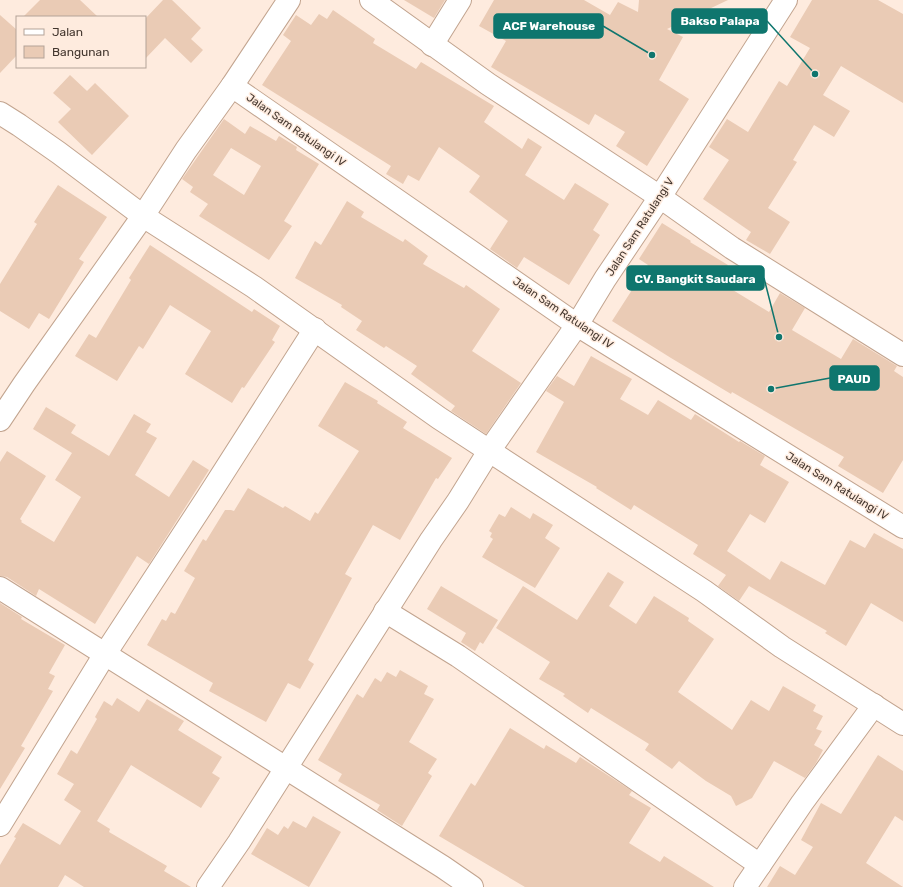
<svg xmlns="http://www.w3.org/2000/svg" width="903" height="887" viewBox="0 0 903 887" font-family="Rubik,sans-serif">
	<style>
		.building { fill: #eacbb5; fill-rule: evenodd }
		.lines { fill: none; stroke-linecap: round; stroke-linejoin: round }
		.minor-casing { stroke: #c2a48f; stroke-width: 24 }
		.minor { stroke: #fff; stroke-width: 22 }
		.labels { text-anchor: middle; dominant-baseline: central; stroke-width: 3; stroke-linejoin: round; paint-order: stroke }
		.street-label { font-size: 11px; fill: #43362e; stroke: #feebde }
		.leader { fill: none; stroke: #0f766e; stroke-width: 1.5 }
		.callout-dot { fill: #0f766e; stroke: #feebde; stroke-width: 1.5 }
		.callout { fill: #0f766e; stroke: #0f766e; stroke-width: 1.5 }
		.callout-label { font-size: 12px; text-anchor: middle; font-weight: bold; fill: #fff }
	</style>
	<rect width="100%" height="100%" fill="#feebde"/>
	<g class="building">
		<polygon points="40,0 80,0 98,17 23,17"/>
		<polygon points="163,0 172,0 201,28 191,39 203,50 191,63 165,38 145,59 145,19"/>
		<polygon points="404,0 445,0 434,18"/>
		<polygon points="494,0 584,0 610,15 618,2 638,12 639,0 728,0 667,29 683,37 659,80 689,99 647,166 616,146 625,132 595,114 589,125 491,67 506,41 479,26"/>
		<polygon points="812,0 878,0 903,14 903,103 841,66 823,95 850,111 834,137 814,125 793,160 797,162 768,208 790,222 770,254 746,240 751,232 703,199 729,160 709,147 727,119 748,132 779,81 787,86 810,48 790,37"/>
		<polygon points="333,10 375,39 373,43 416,69 421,62 494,106 484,122 522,149 528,138 542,147 525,175 564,200 575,183 609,204 593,230 600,235 569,285 524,257 517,268 490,249 508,221 469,192 480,176 439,147 419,181 408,175 403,184 386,174 391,166 262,85 291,41 283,35 296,15 311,25 319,14 327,19"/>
		<polygon points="0,15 17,30 17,55 0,73"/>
		<polygon points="70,75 87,91 95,83 129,116 92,155 58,122 71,109 53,93"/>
		<path d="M224,119l21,15 5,-8 26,15 3,-5 18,11 -1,3 23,14 -35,57 8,5 -23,34 -70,-44 9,-12 -18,-12 3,-5 -11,-8zM231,148l30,18 -17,29 -31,-20z"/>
		<polygon points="58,185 107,217 79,259 84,262 49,319 39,313 29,329 0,311 0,284 37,224 34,222"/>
		<polygon points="347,201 364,212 361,217 403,242 405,239 428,256 423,264 464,288 466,285 500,309 472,351 521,383 486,434 451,411 455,406 411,374 417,366 386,346 384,348 356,330 362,321 341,307 342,305 295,278 315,241 321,245"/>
		<polygon points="662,223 691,241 690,242 728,265 718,281 769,312 780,293 805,308 792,330 841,359 853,339 897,366 894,371 903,377 903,460 883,493 838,466 844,457 732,392 731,394 671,358 612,321 648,265 639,259"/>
		<polygon points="150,245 252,312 254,309 280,326 272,340 275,342 244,388 242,387 232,403 185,374 211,331 170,305 143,349 139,346 117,381 75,356 89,334 96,338 131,280 129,278"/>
		<polygon points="591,356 632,379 620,399 648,415 658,400 691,420 695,414 739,442 740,441 765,456 760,465 789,482 765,523 750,514 727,551 770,580 781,561 825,585 850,540 865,548 874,533 903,549 903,622 871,603 846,646 825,633 827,631 749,586 739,601 718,586 726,575 693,554 698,545 634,505 631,510 596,488 597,487 536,452 564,402 546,391 557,376 574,386"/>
		<polygon points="345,382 378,401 377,403 407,422 403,428 452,458 438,479 436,478 400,540 373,525 345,574 352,578 308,660 314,664 300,689 288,683 266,722 209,691 213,683 147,645 162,619 166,621 171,612 175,614 195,578 184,571 203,539 206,541 225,510 231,510 234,511 248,488 283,508 285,506 310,521 315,512 318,514 359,451 318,426"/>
		<polygon points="46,407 76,425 71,433 109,456 134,414 151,424 146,432 157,438 135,475 169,497 193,460 209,470 149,564 137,556 95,624 39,589 36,596 7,577 0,576 0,462 7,451 46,476 20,519 22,521 21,522 54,542 81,497 55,480 72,453 33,429"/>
		<polygon points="511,507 530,519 533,513 553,525 545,538 560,548 535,588 482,557 493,539 490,537 492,533 489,531 499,514 505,517"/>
		<polygon points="608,572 624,582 609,606 636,624 654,596 689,618 688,621 714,639 678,692 732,730 751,700 769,711 783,686 816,705 813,711 823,716 816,729 822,731 814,745 823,750 816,763 805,778 774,761 752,798 736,806 731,796 706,781 679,761 672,769 645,750 649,744 591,708 588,713 563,696 565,694 539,679 550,662 496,628 523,586 577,620"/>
		<polygon points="441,586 498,620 483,644 480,642 475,651 461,642 466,633 427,609"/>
		<polygon points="0,603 22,617 21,619 65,645 49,673 55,676 48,689 53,691 21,746 25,748 0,789"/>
		<polygon points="400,670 428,686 424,694 434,699 409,742 437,759 428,773 432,776 402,826 377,810 380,805 338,781 342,774 318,760 357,694 363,698 375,678 381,682 387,672 396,677"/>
		<polygon points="117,698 139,712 147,699 184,721 178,730 222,757 212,773 220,778 201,808 131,765 97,821 110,829 109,832 167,866 164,871 191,887 84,887 65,875 58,887 0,887 0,865 16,838 14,837 23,823 60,845 81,811 64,800 74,784 57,774 71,750 77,754 97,719 95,717 104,701 112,706"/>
		<polygon points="510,728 544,749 546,745 576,763 580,757 632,791 629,795 651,808 629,843 660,862 664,856 714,887 525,887 439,836 471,783 475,786"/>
		<polygon points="878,755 903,771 903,821 895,816 866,863 903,887 767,887 780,866 795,875 813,847 801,840 821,803 841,814"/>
		<polygon points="313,816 341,832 309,887 251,854 267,828 278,835 284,826 288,829 293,821 306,828"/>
	</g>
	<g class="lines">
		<g class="minor-casing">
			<g id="minor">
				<polyline points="371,0 488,84 660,197 732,248 903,355"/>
				<polyline points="432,45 460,0"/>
				<polyline points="232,86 577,325 903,527"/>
				<polyline points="0,113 19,125 59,153 143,216 254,287 439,418 704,591 782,647 903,724"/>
				<polyline points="0,420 24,384 143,216 186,150 232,86 289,0"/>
				<polyline points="0,588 443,867 472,887"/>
				<polyline points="385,611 458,656 760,865"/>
				<polyline points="0,825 105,654 207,498 315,329"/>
				<polyline points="208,887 239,842 431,540 458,501 489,451 577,325 605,279 660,197 786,0"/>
				<polyline points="745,887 802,803 874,705"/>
			</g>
		</g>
		<use href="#minor" class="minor"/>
	</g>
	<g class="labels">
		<g class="street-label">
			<text transform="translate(296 130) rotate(35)">Jalan Sam Ratulangi IV</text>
			<text transform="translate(640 227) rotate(-57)">Jalan Sam Ratulangi V</text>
			<text transform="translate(563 313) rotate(34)">Jalan Sam Ratulangi IV</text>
			<text transform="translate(837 486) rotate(32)">Jalan Sam Ratulangi IV</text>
		</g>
	</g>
	<path class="leader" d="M815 74L767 21M652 55L603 26M779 337L764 278M771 389L830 378"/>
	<g class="callout-dot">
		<circle cx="815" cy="74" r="4"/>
		<circle cx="652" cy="55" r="4"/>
		<circle cx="779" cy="337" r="4"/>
		<circle cx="771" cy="389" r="4"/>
	</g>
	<g class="callout">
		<rect x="672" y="9" width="95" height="24" rx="4"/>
		<rect x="494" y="14" width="109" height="24" rx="4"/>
		<rect x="627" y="266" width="137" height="24" rx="4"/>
		<rect x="830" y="366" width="49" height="24" rx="4"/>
	</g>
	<g class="callout-label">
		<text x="720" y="25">Bakso Palapa</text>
		<text x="549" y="30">ACF Warehouse</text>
		<text x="695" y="283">CV. Bangkit Saudara</text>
		<text x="854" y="383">PAUD</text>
	</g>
	<rect x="16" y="16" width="130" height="52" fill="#feebde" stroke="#b3a398"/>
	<rect x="24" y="29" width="20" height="6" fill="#ffffff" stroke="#b3a398"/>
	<text x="52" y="36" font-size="12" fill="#43362e">Jalan</text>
	<rect x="24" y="46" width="20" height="12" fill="#eacbb5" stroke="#b3a398"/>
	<text x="52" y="56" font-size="12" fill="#43362e">Bangunan</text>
</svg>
